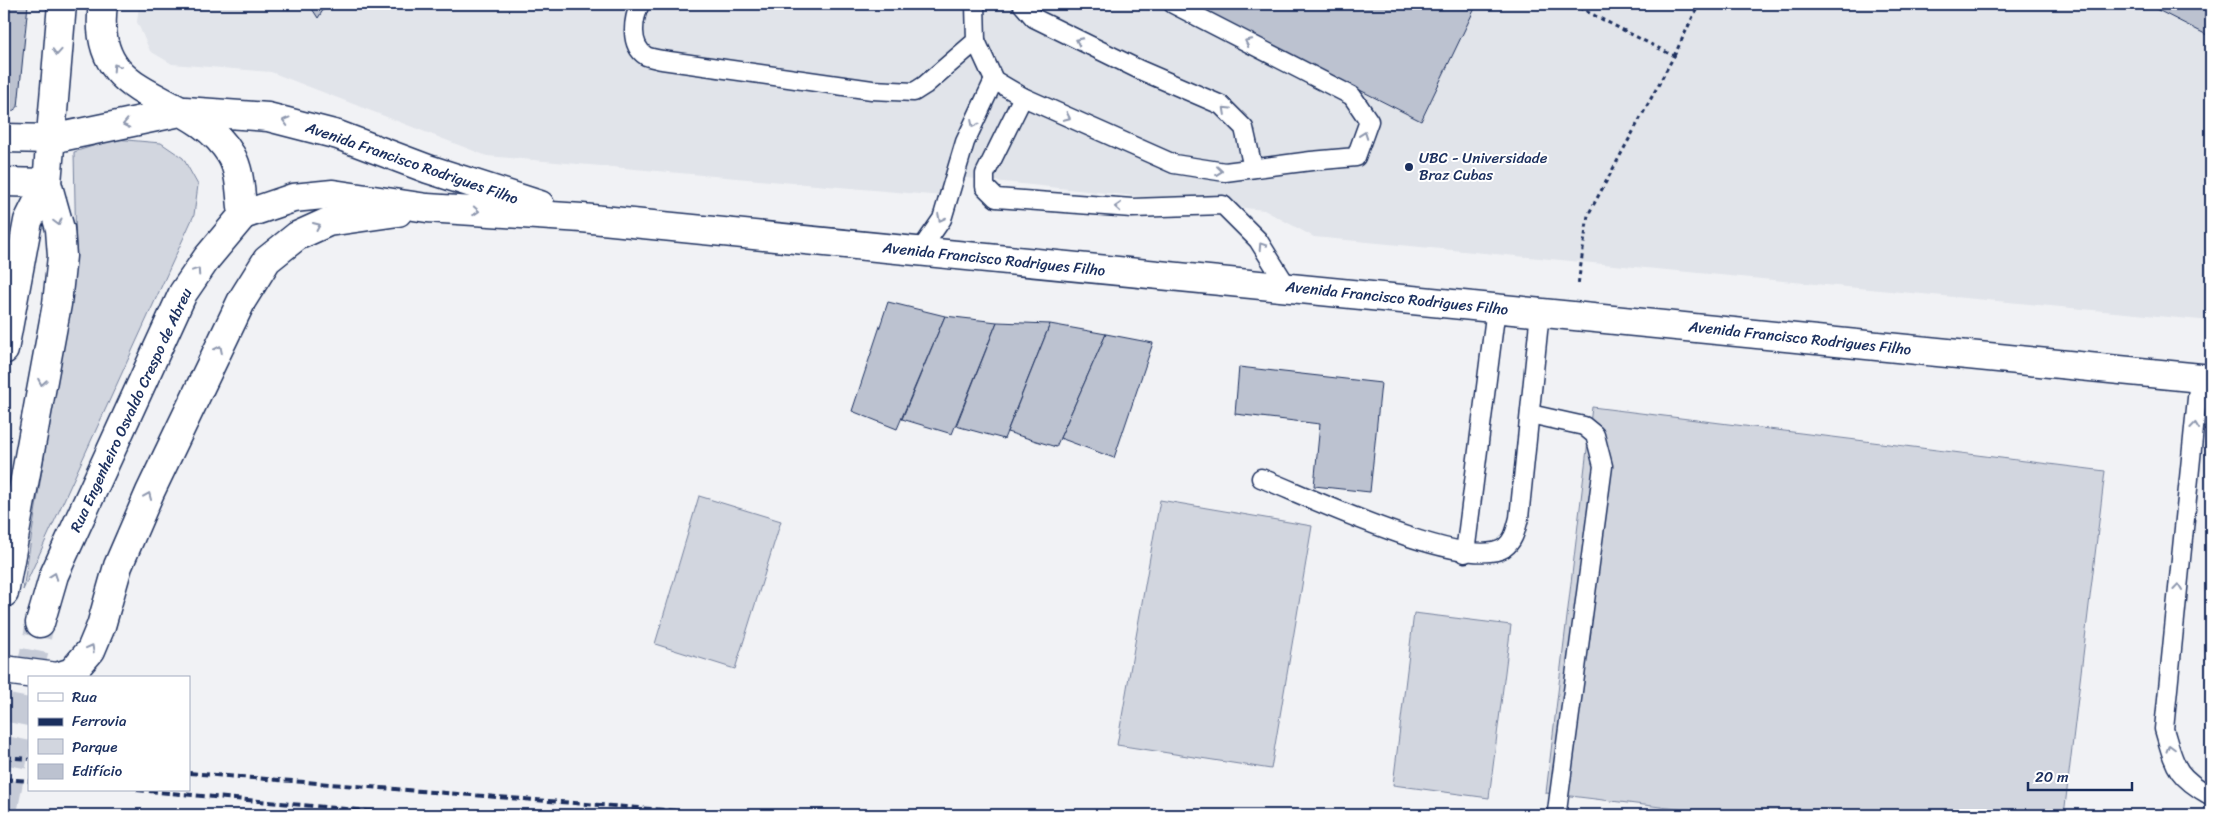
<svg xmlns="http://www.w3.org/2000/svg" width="2215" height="819" viewBox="0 0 2215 819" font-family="Sriracha,sans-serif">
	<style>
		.built { fill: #e1e4ea }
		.green { fill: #d2d6df; stroke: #76829e }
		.building { fill: #bcc2d0; stroke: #1b2f5e }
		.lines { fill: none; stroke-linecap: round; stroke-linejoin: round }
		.secondary-tunnel { stroke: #c6cbd7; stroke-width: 28; stroke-dasharray: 28 14; stroke-linecap: butt }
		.lane-casing { stroke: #1b2f5e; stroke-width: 21 }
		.secondary-casing { stroke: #1b2f5e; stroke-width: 31 }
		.path { stroke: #1b2f5e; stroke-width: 3; stroke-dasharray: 4 4; stroke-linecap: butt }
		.lane { stroke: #fff; stroke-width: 18 }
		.secondary { stroke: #fff; stroke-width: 28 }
		.rail { stroke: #1b2f5e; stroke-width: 4; stroke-dasharray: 8 4; stroke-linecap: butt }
		.oneway { stroke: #8d97ae }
		.poi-dot { fill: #1b2f5e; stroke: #fff; stroke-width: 2 }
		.labels { text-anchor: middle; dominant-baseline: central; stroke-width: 4; stroke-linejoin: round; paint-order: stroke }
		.poi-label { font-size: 15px; fill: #1b2f5e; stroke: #fff; text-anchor: start }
		.street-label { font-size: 15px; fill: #1b2f5e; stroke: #fff }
	</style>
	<rect width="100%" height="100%" fill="#f1f2f5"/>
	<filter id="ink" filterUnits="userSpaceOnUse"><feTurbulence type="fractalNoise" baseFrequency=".02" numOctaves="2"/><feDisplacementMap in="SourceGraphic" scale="10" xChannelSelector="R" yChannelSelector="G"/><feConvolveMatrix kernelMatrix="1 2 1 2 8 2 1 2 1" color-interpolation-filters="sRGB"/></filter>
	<g filter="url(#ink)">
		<polygon class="built" points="139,4 2211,4 2211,321 1314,237 1264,210 957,177 942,196 487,156 271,72 172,64 150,51 137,22"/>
		<g class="green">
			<polygon points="115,139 161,143 183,158 198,185 194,215 23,590 76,254 74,152"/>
			<polygon points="1592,407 2105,471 2064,815 1726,815 1546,793"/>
			<polygon points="699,496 781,521 735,669 655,644"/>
			<polygon points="1160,500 1312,526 1271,769 1117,745"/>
			<polygon points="1414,613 1511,625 1489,798 1393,785"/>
		</g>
		<g class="building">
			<polygon points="4,4 28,4 18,107 4,117"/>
			<polygon points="309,4 332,4 327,4 318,18"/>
			<polygon points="1190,4 1477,4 1421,121"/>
			<polygon points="2146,4 2211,4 2211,37"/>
			<polygon points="888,302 945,316 897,429 852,411"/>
			<polygon points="945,316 997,322 952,434 902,419"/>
			<polygon points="997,322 1050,324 1004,439 956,426"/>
			<polygon points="1050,324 1106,334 1056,447 1007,432"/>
			<polygon points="1106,334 1153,343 1114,458 1060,438"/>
			<polygon points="1239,367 1381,383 1370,492 1314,486 1320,424 1235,414"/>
		</g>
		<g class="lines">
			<g class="secondary-tunnel">
				<polyline points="29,678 40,623"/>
				<polyline points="4,807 29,678"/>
			</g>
			<g class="lane-casing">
				<g id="lane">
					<path d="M640,4c-7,15 -11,41 6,52 5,2 11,3 16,4l210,30 42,2 11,-7 51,-44 -1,-37"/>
					<polyline points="1022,4 1034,18 1140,70 1221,105 1244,128 1253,168"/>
					<polyline points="976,41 994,80 1023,97 1174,164 1225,172 1311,161 1356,157 1369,121 1352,96 1173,4"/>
					<polyline points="1023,97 985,174 985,187 996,198 1132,208 1223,205 1258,240 1288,288"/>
					<polyline points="920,251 942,219 965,142 994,80"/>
					<path d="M2199,378l-35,351c11,37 11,47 47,67"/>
					<polyline points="1530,414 1584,426 1595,435 1603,466 1557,811"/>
					<path d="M1261,478c44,17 204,94 243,70 10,-7 12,-19 15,-30l21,-206"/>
					<polyline points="1465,553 1496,308"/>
				</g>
			</g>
			<g class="secondary-casing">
				<g id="secondary">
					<polyline points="4,138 51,139 185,111 268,117 338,135 428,169 540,205"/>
					<polyline points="4,182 47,183 28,221 4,350"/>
					<polyline points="243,215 293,198 333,194 427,208 582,218 2211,379"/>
					<polyline points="4,593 57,304 62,256 60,229 47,183 62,4"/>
					<path d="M40,623l14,-48 129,-282 24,-35 36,-43c-3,-20 -2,-43 -12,-60 -40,-67 -142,-48 -128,-151"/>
					<polyline points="4,670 57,677 72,672 91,650 101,626 118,566 150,492 242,300 267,260 297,236 328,222 398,212"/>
				</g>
			</g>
			<g class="path">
				<polyline points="1572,4 1674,56 1588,215 1578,285"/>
				<polyline points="1674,56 1699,4"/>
			</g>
			<use href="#lane" class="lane"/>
			<use href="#secondary" class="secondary"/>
			<g class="rail">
				<polyline points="4,757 29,759"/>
				<polyline points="189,773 728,815"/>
				<polyline points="4,779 29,781"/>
				<polyline points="137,790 412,815"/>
			</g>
		</g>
		<defs><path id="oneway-chevron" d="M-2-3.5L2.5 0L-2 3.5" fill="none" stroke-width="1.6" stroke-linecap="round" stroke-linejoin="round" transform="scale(1.25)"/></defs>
		<g class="oneway">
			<use href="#oneway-chevron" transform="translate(1079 41) rotate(-154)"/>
			<use href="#oneway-chevron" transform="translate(1248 42) rotate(-153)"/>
			<use href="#oneway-chevron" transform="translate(57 52) rotate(94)"/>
			<use href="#oneway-chevron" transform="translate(116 67) rotate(-123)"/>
			<use href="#oneway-chevron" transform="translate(1226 110) rotate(-137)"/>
			<use href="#oneway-chevron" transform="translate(1067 117) rotate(25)"/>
			<use href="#oneway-chevron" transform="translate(286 121) rotate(-165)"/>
			<use href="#oneway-chevron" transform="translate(126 124) rotate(168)"/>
			<use href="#oneway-chevron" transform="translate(974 124) rotate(115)"/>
			<use href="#oneway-chevron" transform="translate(1364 135) rotate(-70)"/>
			<use href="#oneway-chevron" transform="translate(1219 171) rotate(6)"/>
			<use href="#oneway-chevron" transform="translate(1118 207) rotate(-176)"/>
			<use href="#oneway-chevron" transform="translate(476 211) rotate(4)"/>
			<use href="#oneway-chevron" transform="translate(941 218) rotate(117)"/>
			<use href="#oneway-chevron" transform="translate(58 222) rotate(75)"/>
			<use href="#oneway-chevron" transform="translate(317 226) rotate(-24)"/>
			<use href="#oneway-chevron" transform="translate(1262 246) rotate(-123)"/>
			<use href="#oneway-chevron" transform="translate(197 271) rotate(-56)"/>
			<use href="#oneway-chevron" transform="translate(219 349) rotate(-64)"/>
			<use href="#oneway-chevron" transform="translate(42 382) rotate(100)"/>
			<use href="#oneway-chevron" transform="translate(2195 426) rotate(-84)"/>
			<use href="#oneway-chevron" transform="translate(148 496) rotate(-67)"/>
			<use href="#oneway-chevron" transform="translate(54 576) rotate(-70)"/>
			<use href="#oneway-chevron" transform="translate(2178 587) rotate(-84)"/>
			<use href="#oneway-chevron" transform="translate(91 648) rotate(-62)"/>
			<use href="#oneway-chevron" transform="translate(2170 748) rotate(-106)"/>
		</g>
	</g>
	<circle class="poi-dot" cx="1409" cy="167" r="5"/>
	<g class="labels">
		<g class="poi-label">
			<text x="1419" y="158">UBC - Universidade<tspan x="1419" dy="17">Braz Cubas</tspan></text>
		</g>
		<g class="street-label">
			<text transform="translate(412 163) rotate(19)">Avenida Francisco Rodrigues Filho</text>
			<text transform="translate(994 259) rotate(6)">Avenida Francisco Rodrigues Filho</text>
			<text transform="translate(1397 298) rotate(6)">Avenida Francisco Rodrigues Filho</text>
			<text transform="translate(1800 338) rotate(6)">Avenida Francisco Rodrigues Filho</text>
			<text transform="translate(131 410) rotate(-65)">Rua Engenheiro Osvaldo Crespo de Abreu</text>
		</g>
	</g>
	<rect width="2215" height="819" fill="none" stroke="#fff" stroke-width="20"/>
	<rect x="10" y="10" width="2195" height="799" fill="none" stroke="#1b2f5e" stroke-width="2" filter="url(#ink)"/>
	<rect x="28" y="676" width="162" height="115" fill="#ffffff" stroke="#a4acbf"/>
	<rect x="38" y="693" width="25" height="8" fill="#ffffff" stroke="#a4acbf"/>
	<text x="72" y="702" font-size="15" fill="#1b2f5e">Rua</text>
	<rect x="38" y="718" width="25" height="8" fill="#1b2f5e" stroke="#a4acbf"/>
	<text x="72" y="726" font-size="15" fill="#1b2f5e">Ferrovia</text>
	<rect x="38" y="739" width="25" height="15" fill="#d2d6df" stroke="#a4acbf"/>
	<text x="72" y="752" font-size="15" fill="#1b2f5e">Parque</text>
	<rect x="38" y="764" width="25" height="15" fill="#bcc2d0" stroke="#a4acbf"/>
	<text x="72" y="776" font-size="15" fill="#1b2f5e">Edifício</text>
	<path d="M2028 782v8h104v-8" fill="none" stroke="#1b2f5e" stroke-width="2.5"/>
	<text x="2035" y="782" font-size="15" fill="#1b2f5e" stroke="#ffffff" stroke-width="4" paint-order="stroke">20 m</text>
</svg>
